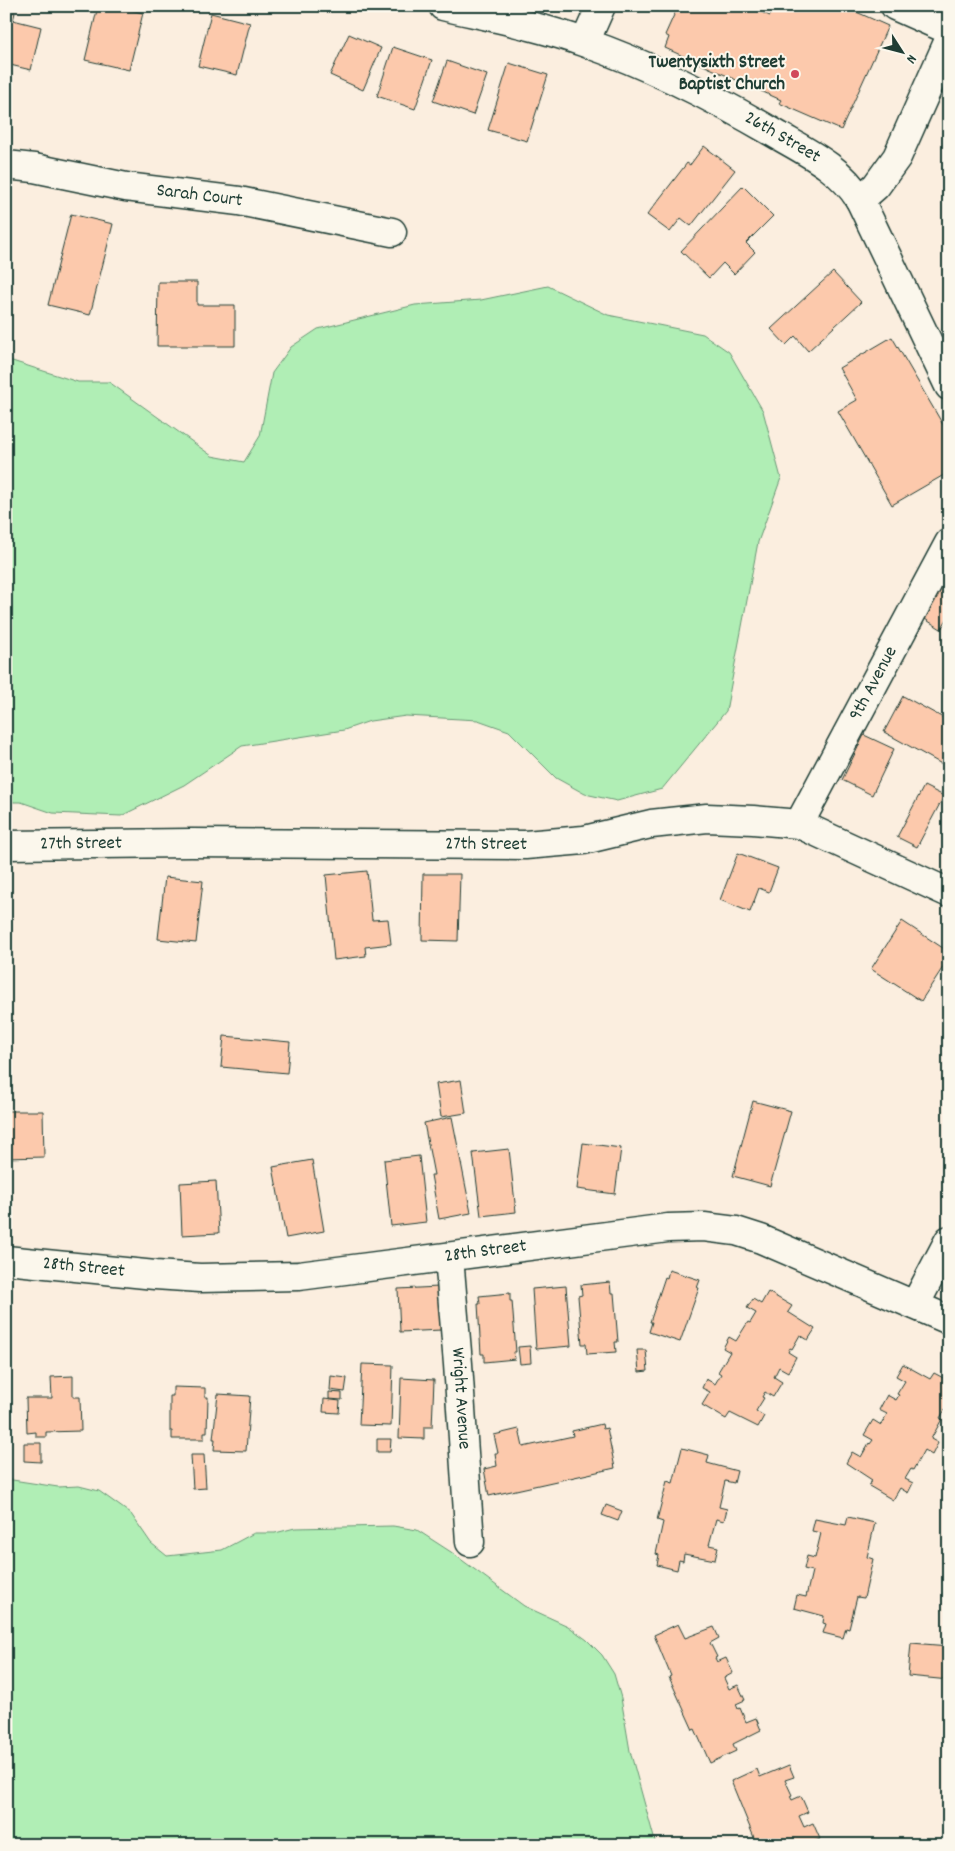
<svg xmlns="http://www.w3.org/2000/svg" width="955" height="1851" viewBox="0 0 955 1851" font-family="Dekko,sans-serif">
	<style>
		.green { fill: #b0eeb5; stroke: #689674 }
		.building { fill: #fcc9ac; stroke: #1f3d34 }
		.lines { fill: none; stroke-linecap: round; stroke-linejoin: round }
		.minor-casing { stroke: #1f3d34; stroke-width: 31 }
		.minor { stroke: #fbf7ec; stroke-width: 28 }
		.poi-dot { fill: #d1495b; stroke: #fbf7ec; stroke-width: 2 }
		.labels { text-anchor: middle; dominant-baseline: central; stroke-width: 4; stroke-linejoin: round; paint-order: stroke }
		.poi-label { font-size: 19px; font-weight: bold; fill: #1f3d34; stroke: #fbf7ec; text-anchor: end }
		.street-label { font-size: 19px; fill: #1f3d34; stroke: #fbf7ec }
	</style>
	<rect width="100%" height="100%" fill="#fbeedf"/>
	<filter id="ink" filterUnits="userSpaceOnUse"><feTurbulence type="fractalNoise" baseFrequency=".02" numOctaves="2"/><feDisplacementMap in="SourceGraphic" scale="10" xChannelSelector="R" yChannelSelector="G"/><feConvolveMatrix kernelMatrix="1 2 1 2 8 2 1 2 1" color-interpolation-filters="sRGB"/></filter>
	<g filter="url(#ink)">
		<g class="green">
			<polygon points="548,286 608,315 703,334 729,352 763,411 781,478 758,542 726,711 662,789 617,801 585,794 556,778 509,731 478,720 406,716 370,721 344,730 242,746 184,785 121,816 53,813 21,802 6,802 6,359 78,382 109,382 212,456 244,462 260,436 272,373 291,347 318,329 415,305 481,300"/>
			<polygon points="6,1479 58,1487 79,1486 99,1491 131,1514 151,1543 167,1556 222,1550 254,1533 275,1533 295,1528 393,1526 417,1530 451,1552 524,1606 568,1626 587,1640 602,1655 614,1674 621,1698 630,1751 656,1845 6,1845"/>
		</g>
		<g class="building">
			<polygon points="98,6 114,6 143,13 129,70 85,60"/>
			<polygon points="678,6 748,6 770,16 774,6 843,6 888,26 841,130 779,103 781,100 665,48 669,37 665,35"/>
			<polygon points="927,6 948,6 945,14"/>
			<polygon points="6,11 15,13 13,20 41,27 31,70 6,64"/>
			<polygon points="211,13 250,23 237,75 198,66"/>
			<polygon points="349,34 381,48 363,90 330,75"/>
			<polygon points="393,47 432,60 415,109 377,96"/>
			<polygon points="447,61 487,75 473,115 433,101"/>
			<polygon points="509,63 548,75 527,141 488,130"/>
			<polygon points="704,146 735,170 691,226 681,218 670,232 647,215 687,163 690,165"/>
			<polygon points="743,186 773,216 746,243 755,252 734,274 723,263 709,278 681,251"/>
			<polygon points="71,214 113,224 90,315 48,305"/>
			<polygon points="833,272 861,302 808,351 795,336 786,345 771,329"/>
			<polygon points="158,282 197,282 197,305 235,305 235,346 157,346"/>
			<polygon points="892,337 949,435 949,472 892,505 838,411 857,400 839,368"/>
			<polygon points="949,571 949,616 941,629 920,616"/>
			<polygon points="903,696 949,721 949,765 947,767 884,732"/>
			<polygon points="864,735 894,749 872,795 842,780"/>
			<polygon points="924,786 944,796 917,847 897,837"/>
			<polygon points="738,853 778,868 769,892 759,888 750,912 720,900"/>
			<polygon points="367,871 372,920 388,919 391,944 365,947 366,956 334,960 326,875"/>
			<polygon points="423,874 460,874 458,941 422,940"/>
			<polygon points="165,877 203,881 196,943 158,939"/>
			<polygon points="902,921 949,952 949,958 921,1001 871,969"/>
			<polygon points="224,1036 290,1042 287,1073 221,1067"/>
			<polygon points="461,1080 466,1113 441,1117 436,1084"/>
			<polygon points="753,1101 791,1111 770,1186 733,1176"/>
			<polygon points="6,1111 43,1111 44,1157 6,1158"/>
			<polygon points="452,1117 471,1213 439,1219 431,1175 434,1175 424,1123"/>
			<polygon points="583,1143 621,1148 615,1194 577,1189"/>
			<polygon points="509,1149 516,1212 481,1216 473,1153"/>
			<polygon points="419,1156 426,1222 391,1226 384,1160"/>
			<polygon points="312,1160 324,1231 286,1238 273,1167"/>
			<polygon points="216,1181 219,1233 182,1235 180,1183"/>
			<polygon points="669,1270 700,1280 697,1288 699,1288 680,1342 649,1332 652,1322 650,1322 665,1277 667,1278"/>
			<polygon points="610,1282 611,1293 614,1293 618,1342 615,1342 616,1352 587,1354 586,1344 582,1344 578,1296 582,1295 581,1285"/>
			<polygon points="566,1286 571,1346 536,1349 532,1289"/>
			<polygon points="439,1287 441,1330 400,1332 398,1289"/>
			<polygon points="768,1292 792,1306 788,1312 815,1329 808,1340 800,1335 792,1349 790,1348 788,1352 796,1357 788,1372 779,1367 774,1377 782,1382 773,1397 765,1392 762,1397 764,1398 756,1411 764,1416 758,1427 730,1413 726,1419 702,1405 710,1392 702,1388 706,1379 715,1384 721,1374 718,1372 730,1352 723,1348 729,1337 736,1341 748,1322 750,1323 756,1313 747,1308 753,1299 761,1304"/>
			<polygon points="510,1293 510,1301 512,1301 516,1352 514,1352 515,1359 484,1362 484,1354 481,1354 478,1304 480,1304 479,1296"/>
			<polygon points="530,1346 531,1363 520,1364 518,1347"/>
			<polygon points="637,1350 646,1350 648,1371 639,1372"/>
			<polygon points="362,1364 393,1365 391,1426 359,1425"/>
			<polygon points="903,1364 930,1379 934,1373 949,1381 949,1409 946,1408 940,1418 942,1419 931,1439 938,1443 932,1455 924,1450 913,1470 911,1469 905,1479 913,1483 908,1493 900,1488 893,1500 869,1486 872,1480 846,1463 852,1452 861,1457 869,1443 870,1444 873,1440 864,1435 873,1420 881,1425 887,1414 879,1410 887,1395 896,1400 899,1395 897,1394 905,1381 896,1376"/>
			<polygon points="73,1376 73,1397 80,1397 81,1431 46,1432 46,1437 36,1437 36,1432 27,1433 26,1398 52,1398 51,1377"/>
			<polygon points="331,1376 347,1378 345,1392 330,1390"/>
			<polygon points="401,1378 434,1380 432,1427 424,1427 424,1439 399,1438"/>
			<polygon points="173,1387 205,1388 205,1397 208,1397 207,1432 204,1432 204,1439 172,1439 172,1431 170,1431 170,1396 173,1396"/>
			<polygon points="329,1392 342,1393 342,1400 329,1399"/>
			<polygon points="218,1394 250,1396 246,1451 214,1450 215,1439 213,1439"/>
			<polygon points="324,1399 340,1401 339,1413 323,1412"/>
			<polygon points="602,1424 603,1429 607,1428 615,1468 489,1496 484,1469 497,1466 495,1453 498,1453 494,1435 519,1429 523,1447 573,1436 572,1431"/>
			<polygon points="377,1439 391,1439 390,1452 377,1452"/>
			<polygon points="24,1443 41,1443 41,1462 24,1461"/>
			<polygon points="682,1448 709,1455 707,1463 737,1471 734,1483 725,1481 719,1507 727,1509 724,1521 716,1519 709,1545 718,1547 715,1560 684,1554 683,1561 679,1560 677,1570 657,1565 659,1555 656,1554 663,1522 657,1520 667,1481 673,1483"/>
			<polygon points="191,1455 204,1455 206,1488 193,1489"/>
			<polygon points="606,1505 622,1511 618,1521 602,1515"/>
			<polygon points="848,1517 875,1523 867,1557 873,1559 864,1598 857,1597 849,1629 846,1628 843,1638 823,1633 826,1624 823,1623 824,1616 794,1608 797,1595 806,1597 812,1571 804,1569 807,1556 815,1558 821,1533 812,1531 815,1519 846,1525"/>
			<polygon points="678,1624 685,1638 714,1627 719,1638 710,1643 717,1657 715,1658 717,1662 726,1658 733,1673 724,1678 729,1689 738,1685 745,1700 736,1704 738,1709 740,1708 746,1722 756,1718 761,1730 733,1744 736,1751 710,1763 695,1729 693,1730 669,1677 671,1676 654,1635"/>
			<polygon points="911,1643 949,1646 949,1680 908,1676"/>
			<polygon points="789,1765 794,1777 785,1780 792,1795 790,1796 792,1800 801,1796 808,1812 799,1816 804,1827 813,1823 820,1839 811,1843 811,1845 757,1845 731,1781 757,1769 760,1777"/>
		</g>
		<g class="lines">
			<g class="minor-casing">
				<g id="minor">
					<path id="s1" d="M443,6c47,11 97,20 143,37 66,23 128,55 188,90 32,19 66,34 86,67l89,186"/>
					<polyline points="895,6 949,30"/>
					<polyline points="585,42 601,6"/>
					<path id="s2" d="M6,165l28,3 92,19 113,14 153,31"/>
					<polyline points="860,200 876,186 897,157 949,40"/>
					<path id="s3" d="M799,824l150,-281"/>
					<path id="s4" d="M6,845l185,-2 334,2 59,-5 67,-16 56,-6 46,2 46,4 150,69"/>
					<path id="s5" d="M449,1257l9,107 12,178"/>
					<path id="s6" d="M6,1260l149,15 45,3 99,-2 369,-48 36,-1 32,4 25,8 188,81"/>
					<polyline points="915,1305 949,1240"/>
				</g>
			</g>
			<use href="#minor" class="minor"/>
		</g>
	</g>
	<circle class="poi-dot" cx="795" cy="74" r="5"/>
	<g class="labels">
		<g class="poi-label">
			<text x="785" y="63">Twentysixth Street<tspan x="785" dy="22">Baptist Church</tspan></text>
		</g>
		<g class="street-label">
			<text stroke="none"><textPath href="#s1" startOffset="366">26th Street</textPath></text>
			<text stroke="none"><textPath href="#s2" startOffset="196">Sarah Court</textPath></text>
			<text stroke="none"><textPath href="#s3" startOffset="159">9th Avenue</textPath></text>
			<text stroke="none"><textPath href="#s4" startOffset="75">27th Street</textPath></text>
			<text stroke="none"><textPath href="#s4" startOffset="480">27th Street</textPath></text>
			<text stroke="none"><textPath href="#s6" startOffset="482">28th Street</textPath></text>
			<text stroke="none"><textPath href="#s6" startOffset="78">28th Street</textPath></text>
			<text stroke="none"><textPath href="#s5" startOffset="142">Wright Avenue</textPath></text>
		</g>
	</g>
	<rect width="955" height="1851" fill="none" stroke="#fbf7ec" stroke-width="25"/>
	<rect x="12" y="12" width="930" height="1826" fill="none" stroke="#1f3d34" stroke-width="2" filter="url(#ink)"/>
	<g transform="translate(902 52) rotate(126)" stroke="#fbf7ec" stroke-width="4" paint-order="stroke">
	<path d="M0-4L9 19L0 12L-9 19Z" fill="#1f3d34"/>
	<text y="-8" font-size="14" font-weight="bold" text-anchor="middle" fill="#1f3d34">N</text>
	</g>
</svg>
